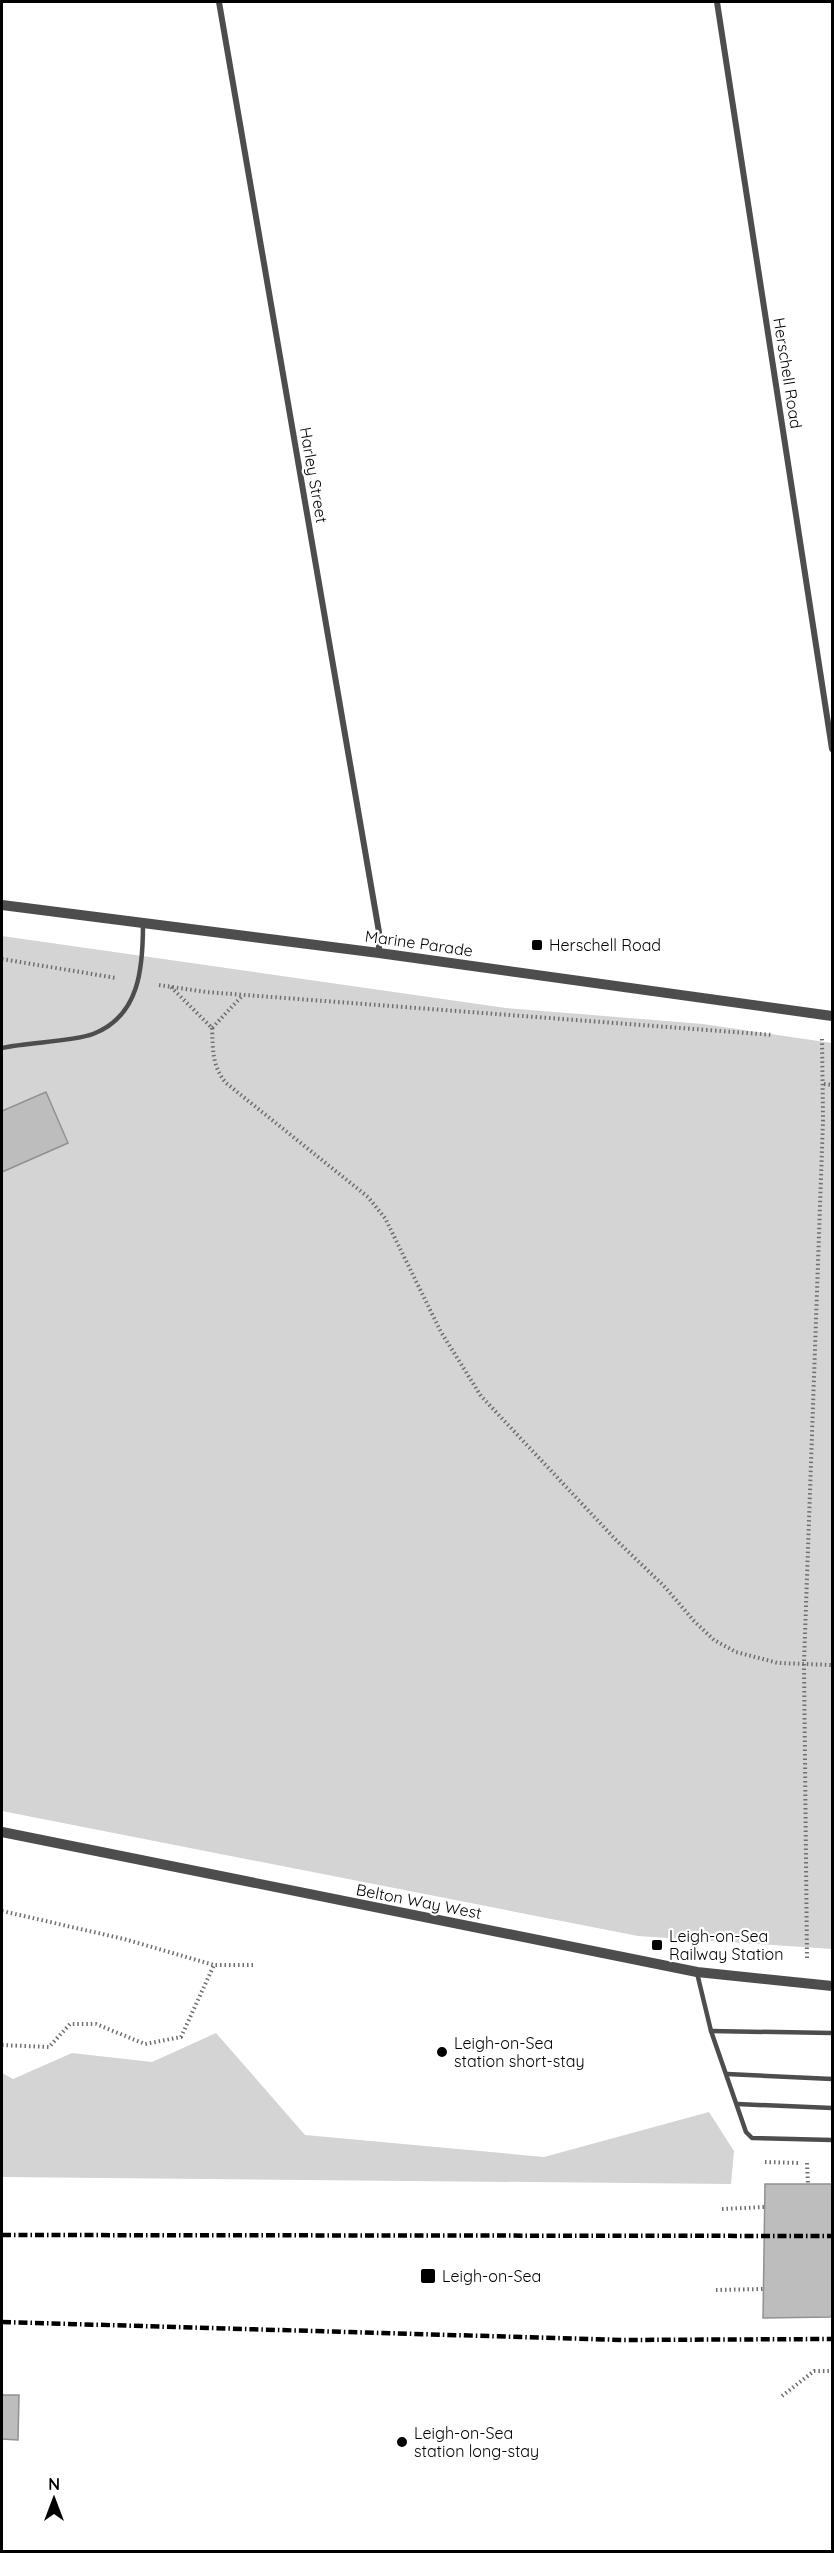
<svg xmlns="http://www.w3.org/2000/svg" width="834" height="2553" viewBox="0 0 834 2553" font-family="Quicksand,sans-serif">
	<style>
		.green { fill: #d4d4d4 }
		.building { fill: #bdbdbd; stroke: #919191; stroke-width: 1.5 }
		.lines { fill: none; stroke-linecap: round; stroke-linejoin: round }
		.path { stroke: #6f6f6f; stroke-width: 4; stroke-dasharray: 1.5 3; stroke-linecap: butt }
		.service { stroke: #4d4d4d; stroke-width: 4.5 }
		.minor { stroke: #4d4d4d; stroke-width: 6 }
		.tertiary { stroke: #4d4d4d; stroke-width: 10 }
		.rail { stroke: #000; stroke-width: 4.5; stroke-dasharray: 9 3 1.5 3; stroke-linecap: butt }
		.poi-dot { fill: #000; stroke: #fff; stroke-width: 2 }
		.labels { text-anchor: middle; dominant-baseline: central; stroke-width: 4.5; stroke-linejoin: round; paint-order: stroke }
		.street-label { font-size: 16px; fill: #000; stroke: #fff }
		.poi-label { font-size: 16px; fill: #000; stroke: #fff; text-anchor: start }
	</style>
	<rect width="100%" height="100%" fill="#fff"/>
	<g class="green">
		<polygon points="2,936 506,1008 703,1024 832,1043 832,1949 638,1936 2,1811"/>
		<polygon points="216,2033 305,2135 544,2157 709,2112 734,2151 731,2184 2,2177 2,2073 13,2079 72,2053 152,2062"/>
	</g>
	<g class="building">
		<polygon points="46,1092 68,1143 2,1172 2,1111"/>
		<polygon points="765,2184 832,2184 832,2317 763,2318"/>
		<polygon points="2,2395 19,2395 18,2440 2,2439"/>
	</g>
	<g class="lines">
		<g class="path">
			<polyline points="2,959 116,978"/>
			<polyline points="159,985 206,992 773,1035"/>
			<polyline points="171,987 212,1028 243,995"/>
			<path d="M212,1028c1,22 0,38 14,55l142,114 17,21 56,114 40,64 134,143 49,47 30,35 20,19 22,12 42,11 54,2"/>
			<polyline points="824,1084 832,1085"/>
			<polyline points="2,1911 124,1939 214,1965"/>
			<polyline points="807,1958 804,1663 823,1120 822,1039"/>
			<polyline points="2,2045 49,2047 70,2024 96,2024 145,2044 181,2037 214,1965 253,1965"/>
			<polyline points="765,2162 799,2163"/>
			<polyline points="807,2163 808,2184"/>
			<polyline points="722,2209 765,2207"/>
			<polyline points="716,2290 763,2289"/>
			<polyline points="782,2396 814,2371 832,2371"/>
		</g>
		<g class="service">
			<path d="M2,1048c26,-6 69,-6 91,-14 47,-18 50,-67 50,-110"/>
			<polyline points="697,1973 711,2031 746,2132 752,2138 832,2140"/>
			<polyline points="711,2031 832,2033"/>
			<polyline points="727,2074 832,2079"/>
			<polyline points="737,2104 832,2108"/>
		</g>
		<g class="minor">
			<polyline points="219,2 379,932 379,953"/>
			<polyline points="717,2 832,749"/>
		</g>
		<g class="tertiary">
			<polyline points="2,905 379,953 832,1016"/>
			<polyline points="2,1832 697,1972 832,1986"/>
		</g>
		<g class="rail">
			<polyline points="2,2235 832,2236"/>
			<polyline points="2,2322 624,2340 832,2339"/>
		</g>
	</g>
	<g class="poi-dot">
		<rect x="531" y="939" width="12" height="12" rx="3"/>
		<rect x="651" y="1939" width="12" height="12" rx="3"/>
		<circle cx="442" cy="2052" r="6"/>
		<rect x="420" y="2268" width="16" height="16" rx="3"/>
		<circle cx="402" cy="2442" r="6"/>
	</g>
	<g class="labels">
		<g class="street-label">
			<text transform="translate(788 373) rotate(81)">Herschell Road</text>
			<text transform="translate(314 475) rotate(80)">Harley Street</text>
			<text transform="translate(419 943) rotate(8)">Marine Parade</text>
			<text transform="translate(419 1901) rotate(11)">Belton Way West</text>
		</g>
		<g class="poi-label">
			<text x="549" y="945">Herschell Road</text>
			<text x="669" y="1936">Leigh-on-Sea<tspan x="669" dy="18">Railway Station</tspan></text>
			<text x="454" y="2043">Leigh-on-Sea<tspan x="454" dy="18">station short-stay</tspan></text>
			<text x="442" y="2276">Leigh-on-Sea</text>
			<text x="414" y="2433">Leigh-on-Sea<tspan x="414" dy="18">station long-stay</tspan></text>
		</g>
	</g>
	<rect width="834" height="2553" fill="none" stroke="#000000" stroke-width="6"/>
	<g transform="translate(54 2499)" stroke="#ffffff" stroke-width="4.5" paint-order="stroke">
	<path d="M0-4.5L10 22L0 15L-10 22Z" fill="#000000"/>
	<text y="-9" font-size="16" font-weight="bold" text-anchor="middle" fill="#000000">N</text>
	</g>
</svg>
